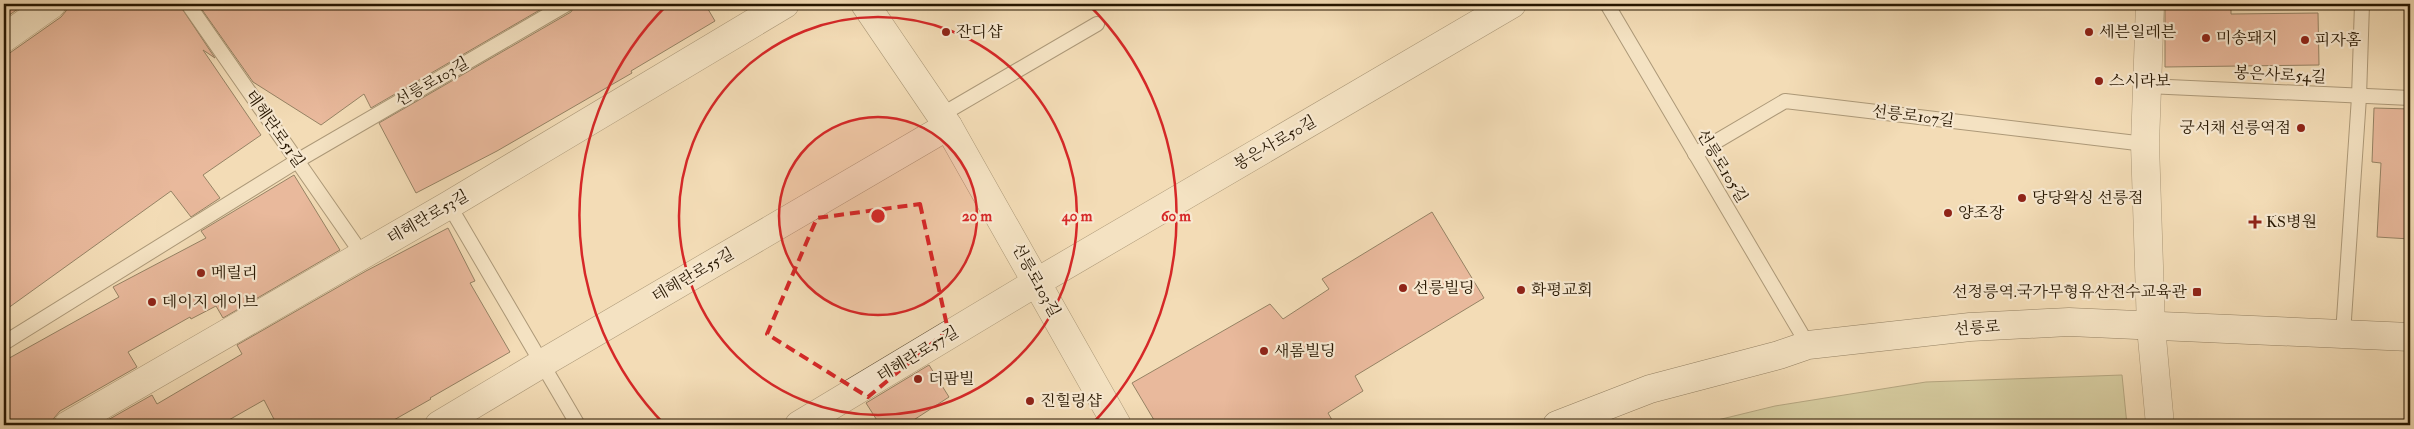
<svg xmlns="http://www.w3.org/2000/svg" width="2414" height="429" viewBox="0 0 2414 429" font-family="'IM FELL Double Pica','Noto Serif KR',serif">
	<style>
		.green { fill: #bac08e; stroke: #706b47 }
		.building { fill: #dd8f7d; stroke: #261600 }
		.lines { fill: none; stroke-linecap: round; stroke-linejoin: round }
		.service-casing { stroke: #59482e; stroke-width: 16 }
		.minor-casing { stroke: #59482e; stroke-width: 29 }
		.secondary-casing { stroke: #261600; stroke-width: 29 }
		.service { stroke: #f7e8d0; stroke-width: 14 }
		.minor { stroke: #f7e8d0; stroke-width: 28 }
		.secondary { stroke: #f7e8d0; stroke-width: 28 }
		.marked { fill: none; stroke: #d62828; stroke-width: 4; stroke-dasharray: 10 6; stroke-linejoin: round }
		.ring { fill: none; stroke: #d62828; stroke-width: 2.5 }
		.poi-dot { fill: #8f2418; stroke: #f7e8d0; stroke-width: 2 }
		.labels { text-anchor: middle; dominant-baseline: central; stroke-width: 4.5; stroke-linejoin: round; paint-order: stroke }
		.poi-label { font-size: 16px; fill: #261600; stroke: #f7e8d0; text-anchor: start }
		.street-label { font-size: 16px; fill: #261600; stroke: #f7e8d0 }
		.centre { fill: #d62828; stroke: #f7e8d0; stroke-width: 2.5 }
		.ring-label { font-size: 15px; text-anchor: middle; font-weight: bold; fill: #d62828; stroke: #f7e8d0; stroke-width: 4.5; stroke-linejoin: round; paint-order: stroke }
	</style>
	<rect width="100%" height="100%" fill="#f3dcb6"/>
	<filter id="stains"><feTurbulence type="fractalNoise" baseFrequency=".004" numOctaves="4"/><feColorMatrix values="0 0 0 0 .2 0 0 0 0 .09 0 0 0 0 .02 0 0 0 .5 -.17"/></filter>
	<radialGradient id="worn" r=".72"><stop offset=".6" stop-color="#630" stop-opacity="0"/><stop offset="1" stop-color="#630" stop-opacity=".3"/></radialGradient>
	<polygon class="green" points="2122,375 2127,425 1697,425 1775,406 1926,382"/>
	<g class="building">
		<polygon points="4,4 25,4 5,18"/>
		<polygon points="67,4 179,4 215,58 203,50 261,135 203,175 220,198 191,217 171,191 4,311 4,57 61,17 66,11"/>
		<polygon points="198,4 550,4 371,108 364,94 321,125 253,82"/>
		<polygon points="576,4 705,4 715,21 631,71 632,73 497,151 416,193 379,123 571,12"/>
		<polygon points="2231,8 2231,14 2318,13 2319,65 2165,67 2165,9"/>
		<polygon points="2374,108 2410,109 2410,239 2377,237 2381,163 2372,162"/>
		<polygon points="294,175 340,250 223,318 216,306 191,319 190,317 128,352 137,367 60,411 54,418 52,425 4,425 4,361 119,297 113,287 206,238 201,231"/>
		<polygon points="1432,212 1484,298 1355,376 1363,391 1328,413 1335,425 1157,425 1132,383 1270,304 1283,319 1329,289 1322,279"/>
		<polygon points="448,228 475,281 470,283 510,352 430,398 431,399 385,425 277,425 264,400 220,425 99,425 152,395 157,404 242,354 237,345 366,271"/>
		<polygon points="929,365 949,397 906,425 880,425 866,403"/>
	</g>
	<g class="lines">
		<g class="service-casing">
			<g id="service">
				<polyline points="188,4 362,254"/>
				<polyline points="1607,4 1808,345"/>
				<polyline points="2147,86 2410,98"/>
				<polyline points="941,115 1097,24"/>
				<polyline points="1695,154 1785,101 2145,144"/>
				<polyline points="449,205 578,425"/>
				<polyline points="2343,334 2359,97 2362,4"/>
				<polyline points="4,343 297,161 567,4"/>
			</g>
		</g>
		<g class="minor-casing">
			<g id="minor">
				<polyline points="865,4 948,126 1117,425"/>
				<polyline points="2150,4 2145,144 2151,327 2160,425"/>
				<polyline points="4,38 52,4"/>
				<polyline points="68,425 449,205 785,4"/>
				<polyline points="439,425 541,364 948,126"/>
				<polyline points="799,425 1037,282 1512,4"/>
			</g>
		</g>
		<g class="secondary-casing">
			<polyline id="secondary" points="1557,425 1650,389 1779,355 1808,345 1970,327 2069,322 2410,337"/>
		</g>
		<use href="#service" class="service"/>
		<use href="#minor" class="minor"/>
		<use href="#secondary" class="secondary"/>
	</g>
	<path d="M0 0H2414V429H0ZM920,204l28,126 -80,67 -101,-63 50,-116z" fill="#f3dcb6" fill-opacity=".55" fill-rule="evenodd"/>
	<path class="marked" d="M920,204l28,126 -80,67 -101,-63 50,-116z"/>
	<circle cx="878" cy="216" r="99" fill="#d62828" fill-opacity=".12"/>
	<g class="ring">
		<circle cx="878" cy="216" r="99"/>
		<circle cx="878" cy="216" r="199"/>
		<path d="M665 425A298 298 0 0 1 667 5M1089 5A298 298 0 0 1 1091 425"/>
	</g>
	<g class="poi-dot">
		<circle cx="946" cy="32" r="5"/>
		<circle cx="2089" cy="32" r="5"/>
		<circle cx="2206" cy="38" r="5"/>
		<circle cx="2305" cy="40" r="5"/>
		<circle cx="2099" cy="81" r="5"/>
		<circle cx="2301" cy="128" r="5"/>
		<circle cx="2022" cy="198" r="5"/>
		<circle cx="1948" cy="213" r="5"/>
		<path d="M2252.5 214.5h5v5h5v5h-5v5h-5v-5h-5v-5h5z"/>
		<circle cx="201" cy="273" r="5"/>
		<circle cx="1403" cy="288" r="5"/>
		<circle cx="1521" cy="290" r="5"/>
		<rect x="2192" y="287" width="10" height="10" rx="2.5"/>
		<circle cx="152" cy="302" r="5"/>
		<circle cx="1264" cy="351" r="5"/>
		<circle cx="918" cy="379" r="5"/>
		<circle cx="1030" cy="401" r="5"/>
	</g>
	<g class="labels">
		<g class="poi-label">
			<text x="956" y="32">잔디샵</text>
			<text x="2099" y="32">세븐일레븐</text>
			<text x="2216" y="38">미송돼지</text>
			<text x="2315" y="40">피자홈</text>
			<text x="2109" y="81">스시라보</text>
			<text x="2291" y="128" text-anchor="end">궁서채 선릉역점</text>
			<text x="2032" y="198">당당왁싱 선릉점</text>
			<text x="1958" y="213">양조장</text>
			<text x="2266" y="222">KS병원</text>
			<text x="211" y="273">메릴리</text>
			<text x="1413" y="288">선릉빌딩</text>
			<text x="1531" y="290">화평교회</text>
			<text x="2187" y="292" text-anchor="end">선정릉역.국가무형유산전수교육관</text>
			<text x="162" y="302">데이지 에이브</text>
			<text x="1274" y="351">새롬빌딩</text>
			<text x="928" y="379">더팜빌</text>
			<text x="1040" y="401">진힐링샵</text>
		</g>
		<g class="street-label">
			<text transform="translate(2280 75) rotate(3)">봉은사로54길</text>
			<text transform="translate(432 82) rotate(-30)">선릉로103길</text>
			<text transform="translate(1913 116) rotate(7)">선릉로107길</text>
			<text transform="translate(275 129) rotate(55)">테헤란로51길</text>
			<text transform="translate(1275 143) rotate(-30)">봉은사로50길</text>
			<text transform="translate(1722 166) rotate(59)">선릉로105길</text>
			<text transform="translate(428 217) rotate(-30)">테헤란로53길</text>
			<text transform="translate(693 275) rotate(-30)">테헤란로55길</text>
			<text transform="translate(1036 280) rotate(61)">선릉로103길</text>
			<text transform="translate(1977 328) rotate(-4)">선릉로</text>
			<text transform="translate(918 354) rotate(-31)">테헤란로57길</text>
		</g>
	</g>
	<circle cx="878" cy="216" r="8" class="centre"/>
	<g class="ring-label">
		<text x="977" y="221">20 m</text>
		<text x="1077" y="221">40 m</text>
		<text x="1176" y="221">60 m</text>
	</g>
	<rect width="2414" height="429" fill="none" stroke="#f3dcb6" stroke-width="20"/>
	<rect x="5" y="5" width="2404" height="419" fill="none" stroke="#261600" stroke-width="2.5"/>
	<rect x="10" y="10" width="2394" height="409" fill="none" stroke="#261600"/>
	<rect width="100%" height="100%" filter="url(#stains)"/>
	<rect width="100%" height="100%" fill="url(#worn)"/>
</svg>
